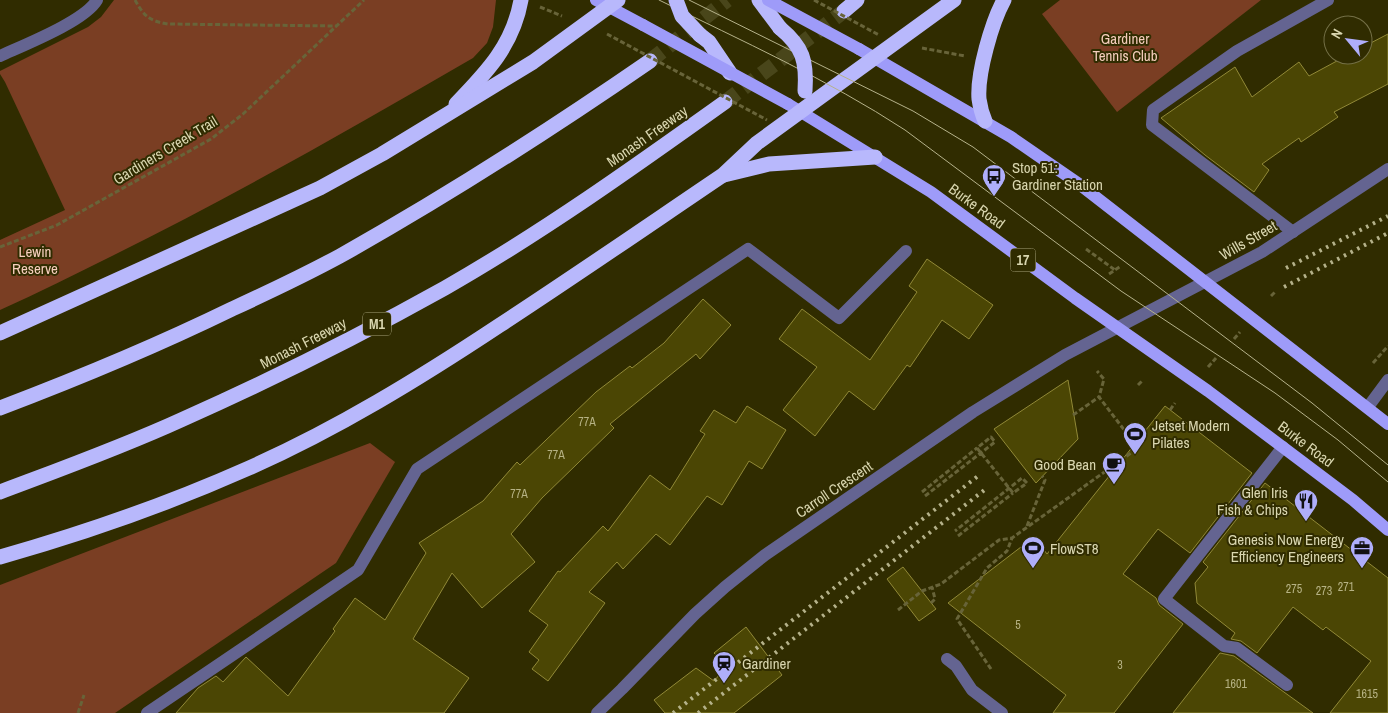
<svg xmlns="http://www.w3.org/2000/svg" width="1388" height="713" viewBox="0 0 1388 713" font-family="'Archivo Narrow',sans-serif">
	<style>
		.park { fill: #7a3e23 }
		.building { fill: #4b4604; stroke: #918937 }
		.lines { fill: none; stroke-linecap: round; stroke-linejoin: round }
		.highway-tunnel { stroke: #49461a; stroke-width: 15; stroke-dasharray: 15 8; stroke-linecap: butt }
		.path { stroke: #686439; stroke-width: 3; stroke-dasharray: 5 2.5; stroke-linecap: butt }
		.minor { stroke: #646491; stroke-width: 12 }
		.major { stroke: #9e9bf9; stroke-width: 12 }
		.highway { stroke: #b8b8fc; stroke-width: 15 }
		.tram { stroke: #b5b28a; stroke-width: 1 }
		.rail { stroke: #b5b28a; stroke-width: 4; stroke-dasharray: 2.5 5; stroke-linecap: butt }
		.path-bridge { stroke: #686439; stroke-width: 3; stroke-dasharray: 5 2.5; stroke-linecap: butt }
		.major-bridge { stroke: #9e9bf9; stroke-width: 12 }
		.highway-bridge { stroke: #b8b8fc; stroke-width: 15 }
		.labels { text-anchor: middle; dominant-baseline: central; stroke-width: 4; stroke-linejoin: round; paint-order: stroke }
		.number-label { font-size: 12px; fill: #b6b284 }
		.shield { fill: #302c00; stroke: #a6a37a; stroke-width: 1 }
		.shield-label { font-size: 14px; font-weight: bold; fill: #d9d6af }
		.park-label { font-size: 15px; fill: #f6cebd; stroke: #302c00 }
		.street-label { font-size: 15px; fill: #d9d6af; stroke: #302c00 }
		.poi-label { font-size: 15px; fill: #d9d6af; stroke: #302c00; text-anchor: start }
	</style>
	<rect width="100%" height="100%" fill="#302c00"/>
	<g class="park">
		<path d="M114,0h382l-3,27 -6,16 -14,15c-119,69 -238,137 -361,198 -37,18 -74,37 -112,54v-70l65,-30 -60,-128 -5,-8v-3l88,-44 13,-10z"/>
		<polygon points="1060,0 1261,0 1117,112 1042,14"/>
		<polygon points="370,443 395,462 336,563 115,713 0,713 0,585"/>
	</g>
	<g class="building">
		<polygon points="1388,34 1388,84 1334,112 1338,117 1301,142 1299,138 1262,164 1269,170 1254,192 1205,155 1161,118 1235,67 1252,97 1299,62 1309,76 1348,55 1363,55 1363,47"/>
		<polygon points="927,259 993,305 969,339 942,320 910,367 907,365 874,410 849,391 815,436 783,410 817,367 779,339 802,309 870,360 917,292 909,286"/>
		<polygon points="703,299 731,325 700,359 696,354 610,424 614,428 542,498 511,534 535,562 482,608 452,573 413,639 469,678 444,713 176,713 198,688 216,676 223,682 246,657 288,696 335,631 333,629 355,598 385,620 426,553 419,543 483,501 517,462 520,465 596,392 630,366 632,368 664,343"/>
		<polygon points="1068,380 1078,439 1036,483 994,429"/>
		<polygon points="747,406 786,430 762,469 749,461 722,505 707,496 670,545 656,534 623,569 617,562 589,592 605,603 548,681 532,669 539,660 529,652 548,625 529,611 558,571 560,572 603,526 608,531 650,475 670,490 705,434 700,431 714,410 736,423"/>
		<polygon points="1165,406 1252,473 1190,553 1158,529 1123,574 1156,598 1159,605 1183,624 1114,713 1053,713 1066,695 948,603 1034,537 1047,554"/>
		<polygon points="1265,483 1388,578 1388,713 1330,713 1371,661 1326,627 1323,630 1293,607 1257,653 1241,641 1231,639 1235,633 1197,603 1195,583 1208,567 1203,562"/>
		<polygon points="903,567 936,609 919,621 887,579"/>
		<polygon points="746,627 782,675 734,713 665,713 654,700 696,668 714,681 727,666 714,653"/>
		<polygon points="1220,653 1234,656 1313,713 1173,713"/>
	</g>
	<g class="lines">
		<g class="highway-tunnel">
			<polyline points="650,61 727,0"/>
			<polyline points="725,102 844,11"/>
		</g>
		<g class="path">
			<path d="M135,0c9,16 14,21 33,24l168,2"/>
			<polyline points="540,7 562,16"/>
			<polyline points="922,48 965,56"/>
			<polyline points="0,247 57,225 211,139 243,114 364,0"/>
			<polyline points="1086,249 1115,270"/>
			<polyline points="1109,274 1121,266"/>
			<polyline points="1271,296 1275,292"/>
			<polyline points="1234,339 1240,332"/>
			<polyline points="1373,363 1388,346"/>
			<polyline points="1208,367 1216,358"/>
			<polyline points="1138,385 1143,380"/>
			<polyline points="1170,410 1175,403"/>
			<polyline points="1073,415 1099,397"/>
			<polyline points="922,492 977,448"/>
			<polyline points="925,496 995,442 991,437 977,448 1013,493 1027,483 1022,478 955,531"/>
			<polyline points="1027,526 1045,480 1042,476"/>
			<polyline points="958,536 1013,493"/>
			<polyline points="931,603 935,599 932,587"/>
			<polyline points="898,610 922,591 941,584 999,540 1012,538 1138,448 1099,397 1104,379 1097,371"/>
			<polyline points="991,669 957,619 987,568 1007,551 1012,538"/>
			<polyline points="78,713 84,695"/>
		</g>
		<g class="minor">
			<path d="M0,56c24,-11 85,-35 97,-56"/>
			<polyline points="1293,232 1152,125 1153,110 1237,51 1328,0"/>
			<polyline points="1368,407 1388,380"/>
			<polyline points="1283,447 1164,599 1224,646 1237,648 1287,685"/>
			<polyline points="947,659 956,666 972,690 1002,713"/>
			<polyline points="147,713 358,570 417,469 748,249 839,318 906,251"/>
			<polyline points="597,713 622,689 695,614 725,587 765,555 973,412 1065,355 1262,252 1388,169"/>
		</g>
		<g class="major">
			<polyline points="596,0 643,25"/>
			<polyline points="859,49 1011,137 1079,184 1388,424"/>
			<polyline points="788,104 931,192 1075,298 1208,391 1353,500 1388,530"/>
		</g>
		<g class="highway">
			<polyline points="759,0 780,28"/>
			<polyline points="844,11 857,0"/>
			<polyline points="700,35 709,42 730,73"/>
			<path d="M456,104c31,-32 57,-59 65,-104"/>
			<path d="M985,121c-3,-7 -5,-15 -6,-22 -2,-26 13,-77 25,-99"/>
			<polyline points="724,175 769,164 875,157"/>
			<polyline points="0,333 320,188 382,154 533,62 618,0"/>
			<path d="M0,408c79,-30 156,-62 232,-99 37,-17 73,-34 108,-53 107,-60 210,-126 310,-195"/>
			<path d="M0,492c61,-23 122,-45 181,-72 90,-40 178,-84 264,-132 98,-56 189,-121 280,-186"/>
			<path d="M0,557c85,-24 168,-53 249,-89 88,-39 171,-90 251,-143 75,-49 149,-100 223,-150l34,-32 197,-143"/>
		</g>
		<g class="tram">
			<path d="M659,0c83,41 168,79 246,130l216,161 154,102 63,47 50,42"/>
			<polyline points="689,0 913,111 973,147 1312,403 1388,465"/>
		</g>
		<g class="rail">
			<polyline points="1286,268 1388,216"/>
			<polyline points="1284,287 1388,233"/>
			<polyline points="673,713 978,476"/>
			<polyline points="698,713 987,488"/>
		</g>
		<g class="path-bridge">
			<polyline points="814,0 879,35"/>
			<polyline points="607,34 767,120"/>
		</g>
		<g class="major-bridge">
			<polyline points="768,0 859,49"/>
			<polyline points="643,25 788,104"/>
		</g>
		<g class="highway-bridge">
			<polyline points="676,0 682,16 700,35"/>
			<path d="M780,28c23,19 27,33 25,63"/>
		</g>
	</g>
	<defs>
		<g id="bus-pin" transform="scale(1.25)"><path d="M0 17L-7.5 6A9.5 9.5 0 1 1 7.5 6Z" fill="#afaefa" stroke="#302c00"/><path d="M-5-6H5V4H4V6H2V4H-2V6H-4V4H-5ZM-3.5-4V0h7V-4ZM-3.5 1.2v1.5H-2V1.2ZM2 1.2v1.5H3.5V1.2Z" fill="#111"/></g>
		<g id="stadium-pin" transform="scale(1.25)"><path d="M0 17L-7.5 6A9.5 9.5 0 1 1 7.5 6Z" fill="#afaefa" stroke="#302c00"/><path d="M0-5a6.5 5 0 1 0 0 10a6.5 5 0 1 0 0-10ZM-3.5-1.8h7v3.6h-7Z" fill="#111"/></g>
		<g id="cafe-pin" transform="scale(1.25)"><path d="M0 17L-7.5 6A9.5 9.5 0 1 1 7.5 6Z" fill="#afaefa" stroke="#302c00"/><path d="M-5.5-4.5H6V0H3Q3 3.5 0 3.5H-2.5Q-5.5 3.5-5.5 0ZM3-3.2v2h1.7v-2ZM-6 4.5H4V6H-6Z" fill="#111"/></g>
		<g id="restaurant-pin" transform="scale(1.25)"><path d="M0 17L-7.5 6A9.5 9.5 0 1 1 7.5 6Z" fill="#afaefa" stroke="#302c00"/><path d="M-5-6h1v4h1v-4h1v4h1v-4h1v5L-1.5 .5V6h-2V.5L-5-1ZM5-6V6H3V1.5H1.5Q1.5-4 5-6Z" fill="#111"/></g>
		<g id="office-pin" transform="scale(1.25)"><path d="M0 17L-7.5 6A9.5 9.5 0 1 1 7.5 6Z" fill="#afaefa" stroke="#302c00"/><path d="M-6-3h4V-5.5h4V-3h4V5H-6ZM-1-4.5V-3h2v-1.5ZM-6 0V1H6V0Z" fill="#111"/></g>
		<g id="station-pin" transform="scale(1.25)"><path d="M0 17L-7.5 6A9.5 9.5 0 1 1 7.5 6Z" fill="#afaefa" stroke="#302c00"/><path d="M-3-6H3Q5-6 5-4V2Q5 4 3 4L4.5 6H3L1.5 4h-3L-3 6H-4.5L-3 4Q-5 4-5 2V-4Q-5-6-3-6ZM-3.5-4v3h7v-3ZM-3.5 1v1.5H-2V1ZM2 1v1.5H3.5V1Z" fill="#111"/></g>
	</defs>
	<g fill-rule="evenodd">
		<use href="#bus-pin" x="994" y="176"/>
		<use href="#stadium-pin" x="1135" y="434"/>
		<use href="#cafe-pin" x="1114" y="464"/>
		<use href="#restaurant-pin" x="1306" y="501"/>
		<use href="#stadium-pin" x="1033" y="548"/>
		<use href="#office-pin" x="1362" y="548"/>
		<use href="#station-pin" x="724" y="663"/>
	</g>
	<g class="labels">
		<g class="number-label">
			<text x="587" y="422">77A</text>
			<text x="556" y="455">77A</text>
			<text x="519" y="494">77A</text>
			<text x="1346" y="587">271</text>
			<text x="1294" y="589">275</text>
			<text x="1324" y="591">273</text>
			<text x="1018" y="625">5</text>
			<text x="1120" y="665">3</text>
			<text x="1236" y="684">1601</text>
			<text x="1367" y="694">1615</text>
		</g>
		<g class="shield">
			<rect x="1010.5" y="248.5" width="25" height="23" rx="4"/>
			<rect x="363" y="312.5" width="28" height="23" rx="4"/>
		</g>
		<g class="shield-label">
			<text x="1023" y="260">17</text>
			<text x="377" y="324">M1</text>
		</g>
		<g class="park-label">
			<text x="1125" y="38">Gardiner<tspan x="1125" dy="17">Tennis Club</tspan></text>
			<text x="35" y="251">Lewin<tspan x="35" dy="17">Reserve</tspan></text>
		</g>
		<g class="street-label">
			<text transform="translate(647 136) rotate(-35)">Monash Freeway</text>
			<text transform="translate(165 150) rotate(-31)">Gardiners Creek Trail</text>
			<text transform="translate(977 206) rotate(36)">Burke Road</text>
			<text transform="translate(1248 240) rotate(-30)">Wills Street</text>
			<text transform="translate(303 343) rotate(-27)">Monash Freeway</text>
			<text transform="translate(1306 444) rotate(37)">Burke Road</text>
			<text transform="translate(834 489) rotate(-34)">Carroll Crescent</text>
		</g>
		<g class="poi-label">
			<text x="1012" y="167">Stop 51:<tspan x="1012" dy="17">Gardiner Station</tspan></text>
			<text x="1152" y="425">Jetset Modern<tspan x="1152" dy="17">Pilates</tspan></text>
			<text x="1096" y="464" text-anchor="end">Good Bean</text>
			<text x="1288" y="492" text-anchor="end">Glen Iris<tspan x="1288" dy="17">Fish &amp; Chips</tspan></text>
			<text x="1344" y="539" text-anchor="end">Genesis Now Energy<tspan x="1344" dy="17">Efficiency Engineers</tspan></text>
			<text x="1050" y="548">FlowST8</text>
			<text x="742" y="663">Gardiner</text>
		</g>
	</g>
	<g transform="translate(1348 40) rotate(299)"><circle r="24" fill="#302c00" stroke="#747046"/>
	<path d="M0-4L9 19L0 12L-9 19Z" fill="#afaefa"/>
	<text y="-8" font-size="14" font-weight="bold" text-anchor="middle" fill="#d9d6af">N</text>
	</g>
</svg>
